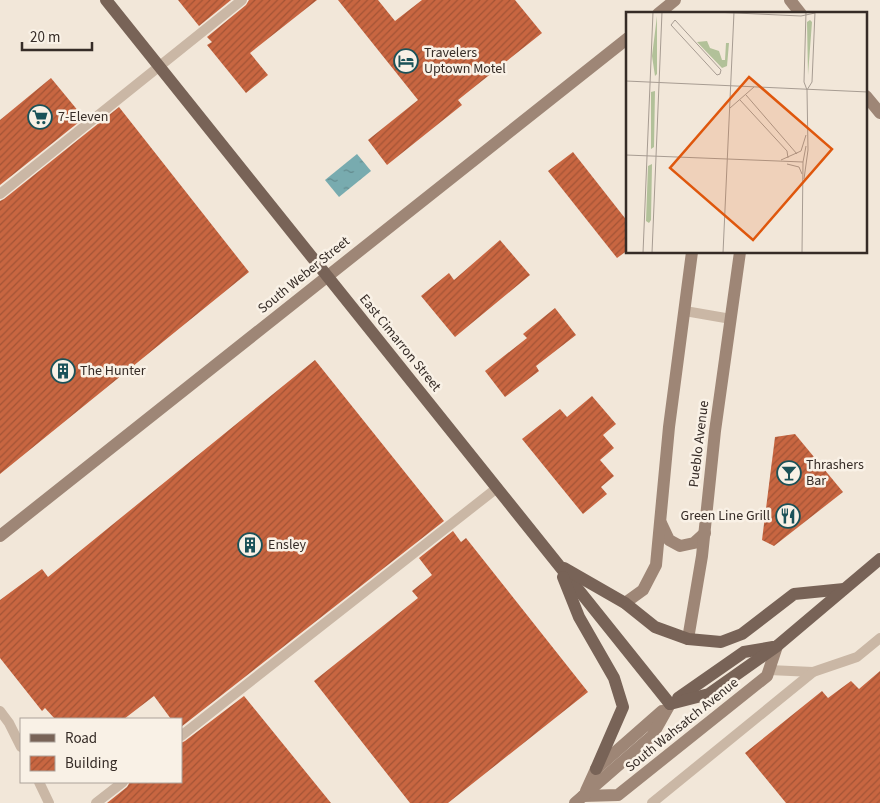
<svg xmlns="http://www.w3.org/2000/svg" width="880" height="803" viewBox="0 0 880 803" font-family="'Source Sans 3',sans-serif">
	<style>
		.water { fill: url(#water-ripples) }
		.building { fill: url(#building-hatch) }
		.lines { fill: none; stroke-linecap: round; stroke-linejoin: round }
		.lane { stroke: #cab7a5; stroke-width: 10 }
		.secondary { stroke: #9e8676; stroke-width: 12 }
		.primary { stroke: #786357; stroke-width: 12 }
		.labels { text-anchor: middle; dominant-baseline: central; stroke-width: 5; stroke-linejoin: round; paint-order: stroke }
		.poi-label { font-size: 14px; fill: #362c27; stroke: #f9f1e6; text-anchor: start }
		.street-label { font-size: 14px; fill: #362c27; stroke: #f9f1e6 }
		.inset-road { fill: none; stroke: #a79c92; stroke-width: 1 }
		.view { fill: #df570d; fill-opacity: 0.15; stroke: #df570d; stroke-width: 2.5 }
		.inset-edge { fill: none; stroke: #362c27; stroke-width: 2.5 }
	</style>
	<defs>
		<pattern id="water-ripples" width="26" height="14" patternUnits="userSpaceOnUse" patternTransform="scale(1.25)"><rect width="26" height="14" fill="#78abaf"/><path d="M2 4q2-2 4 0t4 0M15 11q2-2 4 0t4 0" fill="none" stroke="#638b8e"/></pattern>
		<pattern id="building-hatch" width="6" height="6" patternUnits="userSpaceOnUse" patternTransform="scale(1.25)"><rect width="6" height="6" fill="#c86641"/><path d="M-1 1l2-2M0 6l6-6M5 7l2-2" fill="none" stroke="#a35436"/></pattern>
	</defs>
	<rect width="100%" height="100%" fill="#f2e7d9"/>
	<polygon class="water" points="357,154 371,171 339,197 325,180"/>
	<g class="building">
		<polygon points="178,0 231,0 199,26"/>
		<polygon points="249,0 317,0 250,53 268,75 246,93 207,45 212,42 207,37 246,5"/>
		<polygon points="338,0 378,0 395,21 422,0 515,0 542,33 458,100 462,105 387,165 368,140 418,100"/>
		<polygon points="51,78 84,118 0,185 0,120"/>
		<polygon points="119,107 249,272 0,474 0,201 4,199"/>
		<polygon points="573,152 628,222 628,250 617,258 548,171"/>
		<polygon points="500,240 530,275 455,337 421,296 449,273 454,280"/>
		<polygon points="555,308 576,335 536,366 539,371 505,397 485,371 527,338 523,334"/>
		<polygon points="315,360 444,521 181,727 181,719 171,719 154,696 124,719 55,719 45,708 42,711 0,658 0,600 42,569 48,577"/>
		<polygon points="592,396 616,424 603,435 614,448 600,460 614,476 601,487 607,494 583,514 522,439 560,409 567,417"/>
		<polygon points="795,434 843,492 774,546 762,540 775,437"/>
		<polygon points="453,531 461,542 466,538 588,692 448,803 410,803 314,681 418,598 412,591 432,575 419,558"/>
		<polygon points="880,671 880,803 786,803 745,753 822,691 828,698 851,681 859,689"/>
		<polygon points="244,696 331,803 107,803 127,787 130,782 181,782 181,743 185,741"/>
	</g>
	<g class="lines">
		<g class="lane">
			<polyline points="0,194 242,0"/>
			<polyline points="685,311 731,319"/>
			<polyline points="769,670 813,672"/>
			<polyline points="0,711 9,723 21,747"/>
			<polyline points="181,736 497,488"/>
			<polyline points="39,782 49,803"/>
			<polyline points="96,803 123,782"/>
			<polyline points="652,803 813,672 857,657 880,638"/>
		</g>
		<g class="secondary">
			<polyline points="790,0 801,14"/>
			<polyline points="658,14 675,0"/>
			<polyline points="866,96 880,113"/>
			<polyline points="661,523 669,540 680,546 694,543 705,533"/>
			<polyline points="0,536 628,38"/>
			<polyline points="625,603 643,590 656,565 669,427 692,252"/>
			<polyline points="688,639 702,556 715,431 740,252"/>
			<polyline points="586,791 596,769 662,711"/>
			<polyline points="583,796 618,795 767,676 777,646"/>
			<polyline points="575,803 652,736 670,704"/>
		</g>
		<g class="primary">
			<polyline points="106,0 670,704"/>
			<polyline points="564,568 625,603 655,627 688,639 721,642 742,634 794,594 844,589"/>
			<polyline points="563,577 579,617 614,678 623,707 596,769"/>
			<polyline points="678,698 744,652 773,647"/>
			<polyline points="670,704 709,694 777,646 880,559"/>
		</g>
	</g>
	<defs>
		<g id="hotel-ring" transform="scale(1.25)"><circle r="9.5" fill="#f9f1e6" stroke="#1b5258" stroke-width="1.5"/><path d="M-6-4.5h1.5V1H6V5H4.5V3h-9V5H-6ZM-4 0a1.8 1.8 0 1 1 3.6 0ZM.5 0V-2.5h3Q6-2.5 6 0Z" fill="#1b5258"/></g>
		<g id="supermarket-ring" transform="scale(1.25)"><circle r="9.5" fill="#f9f1e6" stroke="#1b5258" stroke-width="1.5"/><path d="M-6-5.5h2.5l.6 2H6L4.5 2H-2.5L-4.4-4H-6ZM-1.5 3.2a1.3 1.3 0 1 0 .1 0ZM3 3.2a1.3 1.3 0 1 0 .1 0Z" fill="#1b5258"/></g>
		<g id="building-ring" transform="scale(1.25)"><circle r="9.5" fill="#f9f1e6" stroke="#1b5258" stroke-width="1.5"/><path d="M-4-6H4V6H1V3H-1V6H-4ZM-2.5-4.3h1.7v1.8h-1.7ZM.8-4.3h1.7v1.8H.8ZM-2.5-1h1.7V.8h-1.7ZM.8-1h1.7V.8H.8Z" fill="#1b5258"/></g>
		<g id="bar-ring" transform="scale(1.25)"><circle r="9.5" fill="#f9f1e6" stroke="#1b5258" stroke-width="1.5"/><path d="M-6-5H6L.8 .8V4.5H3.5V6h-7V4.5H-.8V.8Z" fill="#1b5258"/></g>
		<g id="restaurant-ring" transform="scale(1.25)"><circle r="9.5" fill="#f9f1e6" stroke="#1b5258" stroke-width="1.5"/><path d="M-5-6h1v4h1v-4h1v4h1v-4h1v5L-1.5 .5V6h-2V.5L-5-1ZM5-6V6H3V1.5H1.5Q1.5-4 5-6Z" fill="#1b5258"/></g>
	</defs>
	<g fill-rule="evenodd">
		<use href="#hotel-ring" x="406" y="61"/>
		<use href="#supermarket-ring" x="40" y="117"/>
		<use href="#building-ring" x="63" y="371"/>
		<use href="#bar-ring" x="789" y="473"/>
		<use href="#restaurant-ring" x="788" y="516"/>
		<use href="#building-ring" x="250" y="545"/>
	</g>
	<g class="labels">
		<g class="poi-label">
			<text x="424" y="53">Travelers<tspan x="424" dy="16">Uptown Motel</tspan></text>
			<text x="58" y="117">7-Eleven</text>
			<text x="80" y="371">The Hunter</text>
			<text x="806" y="465">Thrashers<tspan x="806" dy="16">Bar</tspan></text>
			<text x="770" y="516" text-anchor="end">Green Line Grill</text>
			<text x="268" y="545">Ensley</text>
		</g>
		<g class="street-label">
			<text transform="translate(304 275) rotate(-39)">South Weber Street</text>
			<text transform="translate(400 343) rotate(51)">East Cimarron Street</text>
			<text transform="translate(699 444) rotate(-83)">Pueblo Avenue</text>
			<text transform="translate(682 725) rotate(-39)">South Wahsatch Avenue</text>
		</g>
	</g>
	<g transform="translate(626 12)">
		<rect width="241" height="241" fill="#f2e7d9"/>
		<path d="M31,4v58l-2,2 -3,-20zM184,8l2,2 -4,53 -1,-53zM81,29l3,7 9,3 3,9h3l1,-17h3l-2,23 -5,2 -25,-26zM29,79l-1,56 -3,2v-57zM26,152l-1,56 -2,3 -3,-2 2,-55z" fill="#b2c199"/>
		<path class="inset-road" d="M88,0l87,4 14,-3M49,8l46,50 -1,4 -3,1 -46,-50zM0,69l242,11M181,78l5,-8 3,-70M120,83l51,59M114,88l47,51 1,7M104,96l24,-21M0,143l177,7M155,148l20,-9 5,-16M161,152l12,3 3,7M178,167l4,-29 -1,-60 -3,-8 2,-70M17,241l10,-241M26,241l10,-241M97,241l11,-241M176,241l1,-91 3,-16"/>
		<path class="view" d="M123,65l83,72 -79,91 -83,-72z"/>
		<rect width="241" height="241" class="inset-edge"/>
	</g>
	<rect x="20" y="718" width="162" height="65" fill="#f9f1e6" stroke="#aba29a"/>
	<rect x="30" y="734" width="25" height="8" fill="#786357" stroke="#aba29a"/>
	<text x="65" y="743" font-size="15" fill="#362c27">Road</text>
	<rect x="30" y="756" width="25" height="15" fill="url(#building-hatch)" stroke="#aba29a"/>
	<text x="65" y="768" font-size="15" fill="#362c27">Building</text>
	<path d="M22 42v8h70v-8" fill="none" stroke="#362c27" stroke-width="2.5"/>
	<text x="30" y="42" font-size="15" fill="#362c27" stroke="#f9f1e6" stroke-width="4" paint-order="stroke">20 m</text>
</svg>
